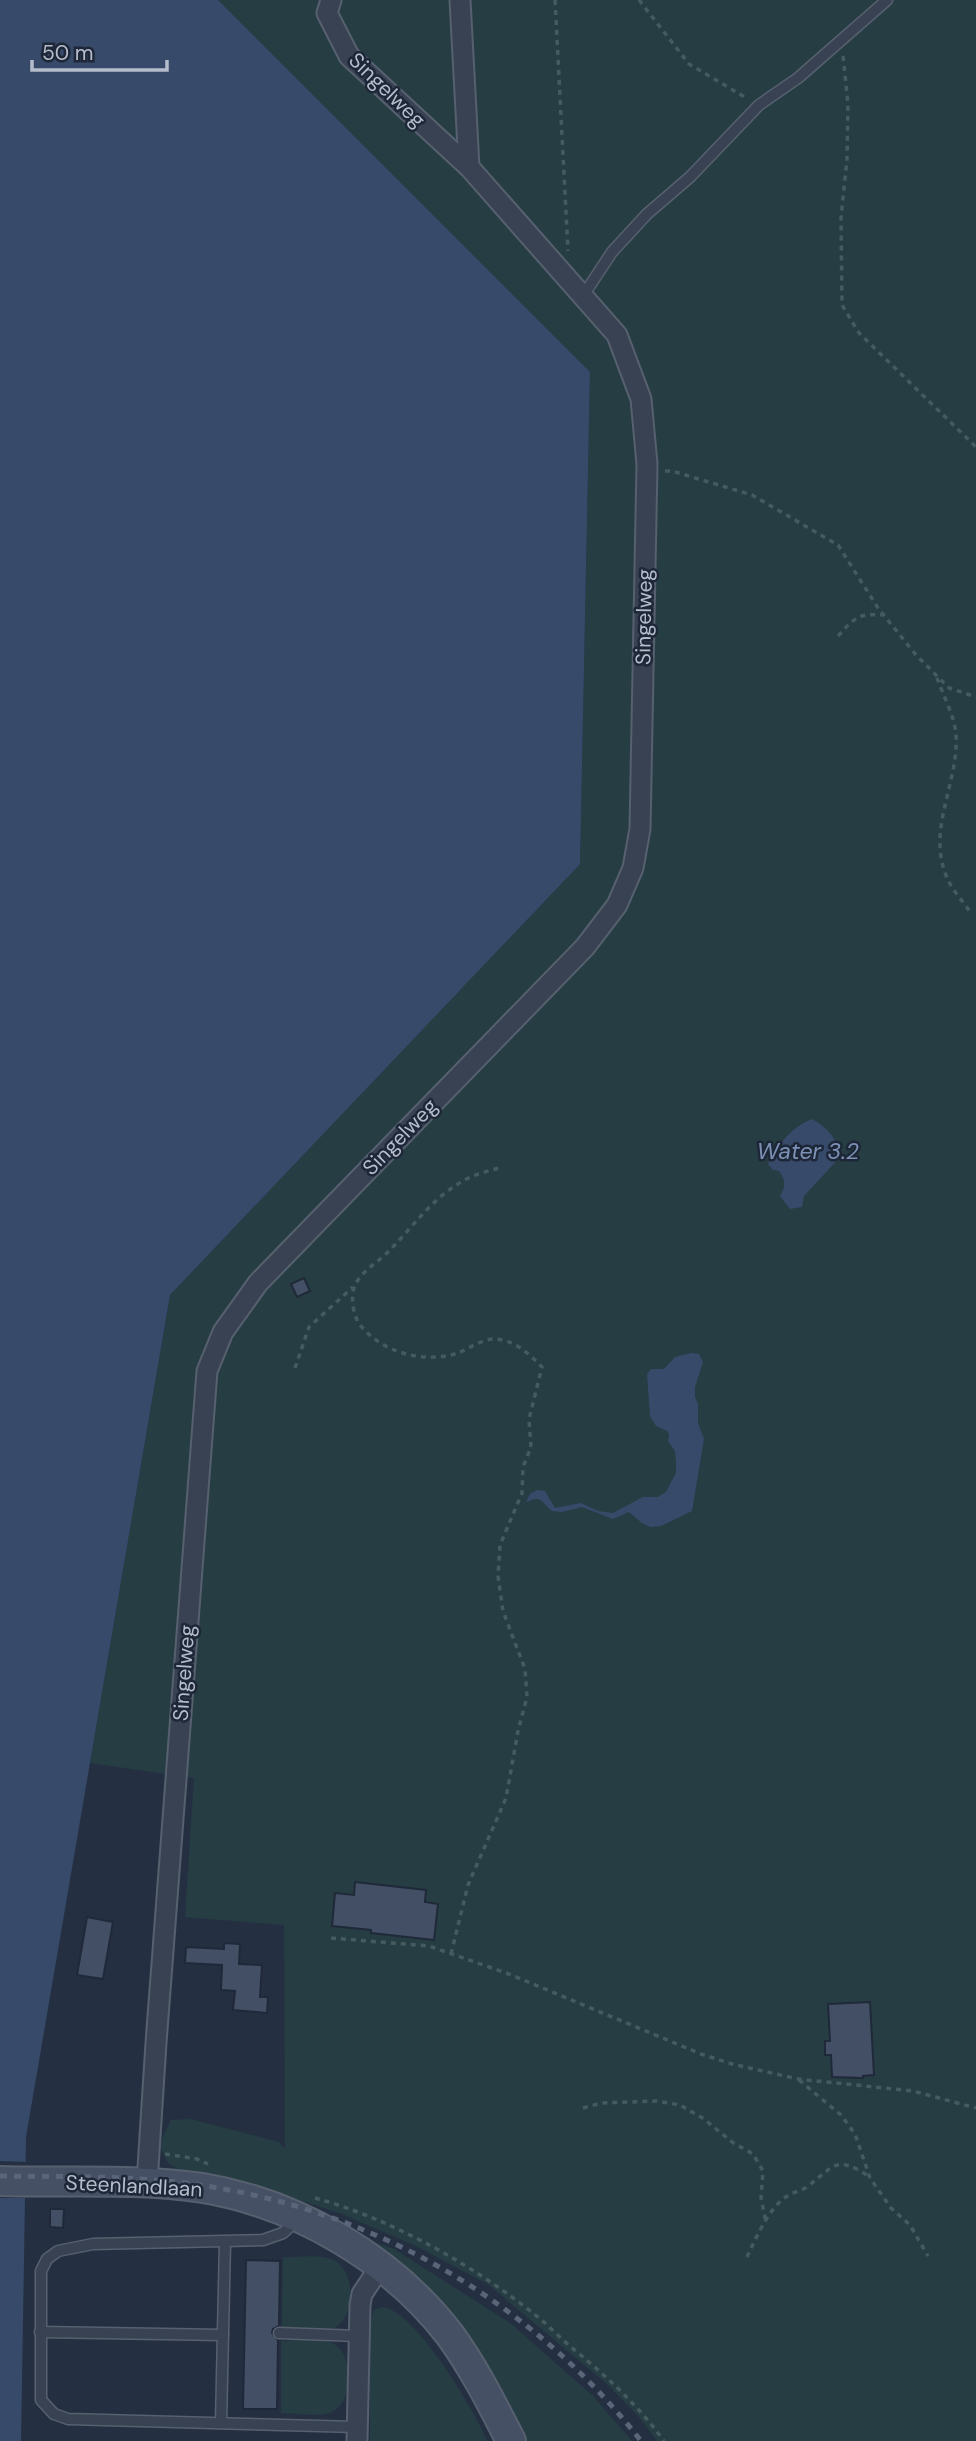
<svg xmlns="http://www.w3.org/2000/svg" width="976" height="2441" viewBox="0 0 976 2441" font-family="'DM Sans',sans-serif">
	<style>
		.green { fill: #263e43 }
		.water { fill: #374a6a }
		.pier { fill: #243042 }
		.building { fill: #434f65; stroke: #1f2939; stroke-width: 2 }
		.lines { fill: none; stroke-linecap: round; stroke-linejoin: round }
		.lane-casing { stroke: #56606f; stroke-width: 13 }
		.street-casing { stroke: #56606f; stroke-width: 23 }
		.secondary-casing { stroke: #56606f; stroke-width: 32 }
		.path { stroke: #455b60; stroke-width: 3.5; stroke-dasharray: 5 5; stroke-linecap: butt }
		.lane { stroke: #394252; stroke-width: 10 }
		.street { stroke: #394252; stroke-width: 19 }
		.secondary { stroke: #465065; stroke-width: 28 }
		.rail { stroke: #5a6579; stroke-width: 5; stroke-dasharray: 7 7; stroke-linecap: butt }
		.labels { text-anchor: middle; dominant-baseline: central; stroke-width: 5; stroke-linejoin: round; paint-order: stroke }
		.street-label { font-size: 21px; fill: #b5bdcc; stroke: #1d2737 }
		.water-label { font-size: 23px; font-style: italic; fill: #7c91b5; stroke: #1d2737 }
	</style>
	<rect width="100%" height="100%" fill="#243042"/>
	<g class="green">
		<polygon points="218,0 976,0 976,2441 657,2441 639,2417 607,2384 489,2285 418,2247 342,2214 297,2199 188,2174 178,2169 168,2163 161,2148 162,2139 171,2120 190,2119 279,2142 285,2149 284,1925 185,1917 194,1778 90,1763 170,1295 580,863 590,372"/>
		<polygon points="351,2234 394,2249 510,2323 593,2396 632,2441 526,2441 468,2338"/>
		<path d="M283,2257c14,1 35,-3 48,2 25,8 25,56 5,68 -13,8 -39,2 -54,2z"/>
		<path d="M383,2307c33,5 91,103 104,134h-117v-117l4,-14z"/>
		<path d="M281,2341c15,0 36,-4 49,1 25,9 25,64 -1,71 -13,4 -34,0 -48,0z"/>
	</g>
	<g class="water">
		<polygon points="0,0 218,0 590,372 580,864 170,1295 26,2137 21,2441 0,2441"/>
		<path d="M812,1119c14,8 27,20 28,38l-36,39 -2,11 -12,2 -10,-13c6,-10 6,-15 -1,-25l-6,-1 -5,-6c11,-20 22,-36 44,-45z"/>
		<path d="M691,1353l8,1 4,8 -8,25v10l3,7v19l6,16 -12,72 -31,15 -11,1 -8,-4 -13,-11 -16,7 -31,-12 -20,5 -10,-1c-12,-10 -9,-16 -26,-9l4,-8 7,-4 8,1 10,17 26,-5 17,8 15,2 30,-16h15l8,-5 10,-19v-11l-1,-11 -7,-10 1,-7 -2,-3 -11,-5 -6,-10 -3,-42 4,-5h13l11,-12z"/>
	</g>
	<polygon class="pier" points="0,2161 27,2162 27,2198 0,2198"/>
	<g class="building">
		<polygon points="304,1278 310,1291 297,1297 291,1284"/>
		<polygon points="355,1882 426,1890 425,1902 438,1904 434,1940 371,1933 371,1930 332,1926 335,1893 354,1895"/>
		<polygon points="87,1917 113,1922 103,1979 77,1975"/>
		<polygon points="224,1943 240,1944 239,1964 262,1965 260,1997 268,1997 267,2013 233,2010 235,1991 221,1990 222,1965 185,1963 186,1947 224,1949"/>
		<polygon points="870,2002 874,2075 863,2076 863,2078 832,2077 831,2055 825,2055 825,2041 830,2041 828,2004"/>
		<polygon points="50,2209 64,2209 63,2228 50,2227"/>
		<polygon points="246,2260 280,2261 279,2326 273,2329 272,2333 278,2340 277,2409 243,2409"/>
	</g>
	<g class="lines">
		<g class="lane-casing">
			<g id="lane">
				<polyline points="583,296 612,252 647,214 690,177 759,105 798,78 887,0"/>
				<polyline points="297,2220 283,2233 263,2240 93,2244 58,2251 47,2259 41,2271 41,2400 54,2414 68,2419 357,2427"/>
				<polyline points="40,2332 223,2335"/>
				<polyline points="279,2333 358,2336"/>
				<polyline points="221,2423 225,2242"/>
			</g>
		</g>
		<g class="street-casing">
			<g id="street">
				<polyline points="460,0 469,167"/>
				<polyline points="147,2183 156,2043 207,1371 223,1332 258,1283 585,947 617,905 633,868 640,829 647,464 641,399 617,335 469,167 349,56 327,13 331,0"/>
				<polyline points="357,2441 360,2305 362,2294 380,2267"/>
			</g>
		</g>
		<g class="secondary-casing">
			<path id="secondary" d="M0,2181c67,2 136,-3 203,7 94,16 188,70 247,147 24,33 42,69 61,106"/>
		</g>
		<g class="path">
			<polyline points="555,0 568,251"/>
			<polyline points="639,0 689,64 748,99"/>
			<polyline points="843,56 848,104 847,159 841,218 842,305 859,333 976,447"/>
			<polyline points="665,471 672,471 752,495 838,545 878,608 916,655 949,688 976,697"/>
			<path d="M838,636c16,-17 19,-23 44,-21"/>
			<path d="M937,678c6,17 18,39 19,57 3,49 -31,96 -8,145 5,11 15,21 22,32"/>
			<polyline points="295,1368 309,1327 353,1287"/>
			<polyline points="331,1938 429,1946 509,1974 701,2054 732,2064 798,2079 913,2091 976,2108"/>
			<path d="M451,1954l17,-69 38,-87 12,-67 9,-34 -2,-28 -22,-58 -5,-35 2,-31 22,-52 1,-26 8,-20 -2,-28 13,-52c-14,-14 -28,-28 -50,-28 -11,1 -24,10 -34,14 -33,11 -75,0 -97,-27 -8,-9 -11,-29 -6,-41 7,-14 23,-23 34,-34 22,-22 41,-50 69,-67 13,-9 30,-13 45,-17"/>
			<polyline points="799,2080 841,2115 855,2134 870,2178 891,2208 910,2225 928,2256"/>
			<polyline points="583,2108 601,2103 657,2101 680,2105 704,2119 732,2142 753,2154 763,2171 761,2198 766,2222"/>
			<polyline points="165,2154 197,2159 208,2164"/>
			<path d="M315,2198c77,21 162,69 224,120 11,9 21,20 32,29 34,28 67,58 93,94"/>
			<path d="M747,2257c9,-19 23,-52 42,-62 6,-4 14,-4 19,-9 26,-19 27,-32 60,-10"/>
		</g>
		<use href="#lane" class="lane"/>
		<use href="#street" class="street"/>
		<use href="#secondary" class="secondary"/>
		<path class="rail" d="M0,2176c71,1 142,-1 212,11 169,27 324,119 429,254"/>
	</g>
	<g class="labels">
		<g class="street-label">
			<text transform="translate(387 90) rotate(44)">Singelweg</text>
			<text transform="translate(644 617) rotate(-89)">Singelweg</text>
			<text transform="translate(400 1137) rotate(-46)">Singelweg</text>
			<text transform="translate(184 1673) rotate(-86)">Singelweg</text>
			<text transform="translate(134 2186) rotate(3)">Steenlandlaan</text>
		</g>
		<g class="water-label">
			<text x="808" y="1151">Water 3.2</text>
		</g>
	</g>
	<path d="M32 60v10h135v-10" fill="none" stroke="#b5bdcc" stroke-width="3.5"/>
	<text x="42" y="60" font-size="21" fill="#b5bdcc" stroke="#1d2737" stroke-width="5" paint-order="stroke">50 m</text>
</svg>
